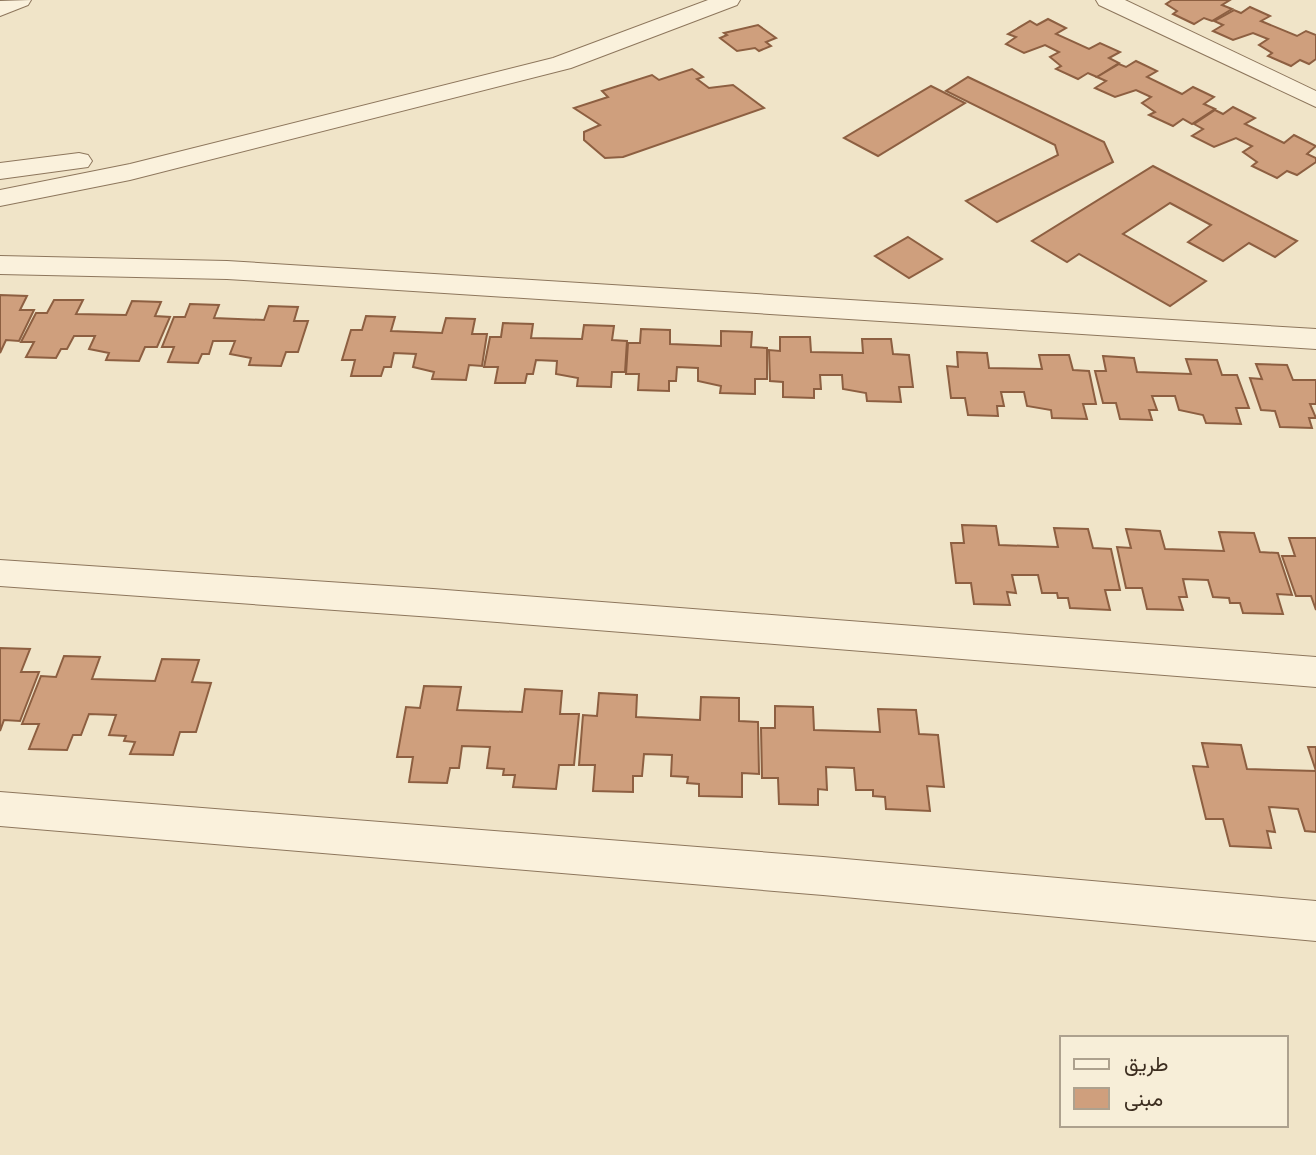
<svg xmlns="http://www.w3.org/2000/svg" width="1316" height="1155" viewBox="0 0 1316 1155" font-family="Literata,Vazirmatn,serif">
	<style>
		.building { fill: #cf9f7d; stroke: #8d5f41; stroke-width: 2 }
		.lines { fill: none; stroke-linecap: round; stroke-linejoin: round }
		.minor-casing { stroke: #8d765c; stroke-width: 2 }
		.minor { fill: #faf1dc; fill-rule: evenodd }
	</style>
	<rect width="100%" height="100%" fill="#f0e4c8"/>
	<g class="building">
		<polygon points="1172,0 1230,0 1222,5 1232,9 1212,21 1204,18 1194,24 1173,14 1177,11 1166,4"/>
		<polygon points="1250,7 1270,16 1261,21 1297,36 1306,31 1316,35 1316,59 1309,64 1300,60 1291,66 1268,56 1272,53 1259,45 1268,39 1253,33 1233,40 1213,31 1223,25 1214,21 1234,10 1241,13"/>
		<polygon points="1048,19 1066,28 1056,34 1089,49 1100,43 1120,52 1109,58 1119,63 1097,77 1088,73 1078,79 1056,69 1061,66 1050,57 1059,52 1045,45 1024,53 1006,44 1016,37 1008,34 1030,21 1037,25"/>
		<polygon points="758,25 776,38 766,42 771,46 759,51 755,48 737,51 720,38 727,35 724,33"/>
		<polygon points="1136,61 1157,71 1147,77 1182,94 1193,87 1214,97 1204,104 1215,109 1192,124 1183,119 1173,126 1149,115 1155,112 1142,103 1151,97 1136,90 1115,97 1095,88 1106,81 1097,77 1119,64 1126,67"/>
		<polygon points="692,69 703,77 697,79 709,88 733,85 764,108 623,157 605,158 584,140 584,132 600,125 574,108 608,97 602,91 652,75 659,80"/>
		<polygon points="968,77 1104,142 1113,162 997,222 966,201 1058,155 1055,145 946,91"/>
		<polygon points="931,86 965,103 878,156 844,138"/>
		<polygon points="1233,107 1255,118 1245,124 1284,143 1294,135 1316,146 1307,154 1316,158 1316,162 1297,175 1287,171 1277,178 1252,166 1257,162 1243,152 1252,146 1236,138 1214,147 1192,136 1203,129 1194,124 1215,110 1223,114"/>
		<polygon points="1153,166 1297,241 1275,257 1249,243 1223,261 1188,242 1211,225 1170,203 1123,234 1206,281 1170,306 1079,254 1067,262 1032,241"/>
		<polygon points="908,237 942,259 909,278 875,256"/>
		<polygon points="0,295 27,296 20,310 34,310 19,341 6,340 0,353"/>
		<polygon points="54,300 83,300 76,314 126,315 132,301 161,302 155,316 170,317 157,347 145,347 139,361 106,360 109,353 89,349 95,336 74,336 67,349 61,349 56,358 26,357 34,342 21,342 36,313 47,313"/>
		<polygon points="190,304 219,305 214,318 264,320 269,306 298,307 294,321 308,321 298,352 286,352 281,366 249,365 251,358 230,354 235,341 213,341 209,354 202,354 198,363 168,362 174,347 162,347 174,317 185,317"/>
		<polygon points="366,316 395,317 391,331 442,333 446,318 475,319 472,334 487,334 482,366 469,365 466,380 432,379 434,372 413,367 416,354 394,353 391,367 384,367 381,376 351,376 355,360 342,360 351,330 362,330"/>
		<polygon points="503,323 533,324 531,338 582,339 584,325 614,326 612,340 627,341 625,372 612,372 611,387 577,386 578,378 556,374 557,361 536,360 533,374 527,374 525,383 495,383 498,367 484,367 490,337 501,337"/>
		<polygon points="641,329 670,330 670,344 721,346 721,331 752,332 751,347 767,348 767,379 755,379 755,394 720,393 721,386 698,381 698,368 677,367 676,381 669,381 669,391 638,390 639,374 626,374 628,343 640,343"/>
		<polygon points="780,337 810,337 811,352 863,353 862,339 891,339 893,354 909,355 913,387 899,387 901,402 867,401 866,393 843,389 842,375 820,375 821,389 814,389 814,398 783,397 783,382 770,381 769,350 780,351"/>
		<polygon points="957,352 987,353 989,368 1042,369 1039,355 1069,355 1073,370 1089,371 1096,404 1083,404 1087,419 1052,418 1051,410 1027,406 1024,392 1001,392 1004,406 997,406 998,416 968,415 965,398 951,398 947,366 958,367"/>
		<polygon points="1103,356 1134,358 1137,372 1191,374 1186,359 1217,360 1222,375 1237,375 1249,408 1236,408 1241,424 1206,423 1203,415 1179,410 1175,396 1152,396 1157,410 1149,410 1152,420 1120,419 1116,403 1103,403 1095,371 1106,371"/>
		<polygon points="1256,364 1287,365 1293,380 1316,380 1316,404 1310,404 1316,418 1309,418 1312,428 1280,427 1275,411 1261,410 1250,378 1262,379"/>
		<polygon points="962,525 996,526 999,545 1058,547 1054,528 1088,529 1093,548 1111,549 1120,590 1105,590 1110,610 1070,608 1068,598 1058,598 1057,593 1042,593 1038,575 1012,575 1016,593 1007,592 1010,605 974,604 971,583 956,583 951,543 964,543"/>
		<polygon points="1126,529 1160,531 1165,549 1224,551 1219,532 1254,533 1260,552 1278,553 1292,595 1277,594 1283,614 1243,613 1240,603 1230,603 1229,598 1213,597 1208,580 1183,579 1187,597 1179,597 1183,610 1147,609 1142,588 1126,588 1117,547 1131,548"/>
		<polygon points="1289,538 1316,538 1316,610 1311,596 1296,596 1282,556 1295,556"/>
		<polygon points="0,648 30,649 21,672 39,672 20,721 4,720 0,731"/>
		<polygon points="64,656 100,657 92,679 155,681 162,659 199,660 192,682 211,683 196,732 180,732 173,755 130,754 135,742 124,741 126,736 109,735 116,715 89,714 81,735 73,735 67,750 29,749 39,724 22,724 41,676 56,677"/>
		<polygon points="424,686 461,687 457,710 522,712 525,689 562,691 560,714 579,714 574,765 559,765 556,789 513,787 515,775 503,775 504,769 487,768 490,747 462,746 459,768 450,768 447,783 409,782 413,757 397,757 406,707 420,708"/>
		<polygon points="599,693 637,695 636,717 700,720 701,697 739,698 739,721 758,722 759,774 742,773 742,797 699,796 699,784 687,783 688,777 671,776 672,755 644,754 642,776 633,776 633,792 593,791 595,765 579,765 583,715 597,716"/>
		<polygon points="775,706 813,707 814,730 880,732 878,709 916,710 919,734 938,735 944,787 927,786 930,811 886,809 885,797 873,796 873,790 856,790 854,768 826,767 827,790 818,789 818,805 779,804 778,778 762,778 761,728 775,728"/>
		<polygon points="1202,743 1241,745 1247,769 1316,771 1308,747 1316,747 1316,832 1305,831 1298,809 1269,807 1275,832 1267,831 1271,848 1230,846 1223,819 1206,819 1193,766 1208,767"/>
	</g>
	<g class="lines">
		<g class="minor-casing">
			<g id="minor">
				<polygon points="31,0 28,5 0,16 0,1"/>
				<polygon points="708,0 740,0 737,5 571,68 130,180 0,206 0,190 130,164 553,58"/>
				<polygon points="1096,0 1125,0 1316,91 1316,107 1099,5"/>
				<polygon points="79,153 88,155 92,161 88,167 0,179 0,163"/>
				<polygon points="0,256 227,261 1316,329 1316,349 227,279 0,274"/>
				<polygon points="0,560 433,589 1316,657 1316,687 433,617 0,586"/>
				<polygon points="0,792 823,857 1316,901 1316,941 823,895 0,826"/>
			</g>
		</g>
		<use href="#minor" class="minor"/>
	</g>
	<rect x="1060" y="1036" width="228" height="91" fill="#f7eed8" stroke="#ada18e" stroke-width="2"/>
	<rect x="1074" y="1059" width="35" height="10" fill="#faf1dc" stroke="#ada18e" stroke-width="2"/>
	<text x="1124" y="1071" font-size="21" fill="#3d2e20">طريق</text>
	<rect x="1074" y="1088" width="35" height="21" fill="#cf9f7d" stroke="#ada18e" stroke-width="2"/>
	<text x="1124" y="1106" font-size="21" fill="#3d2e20">مبنى</text>
</svg>
